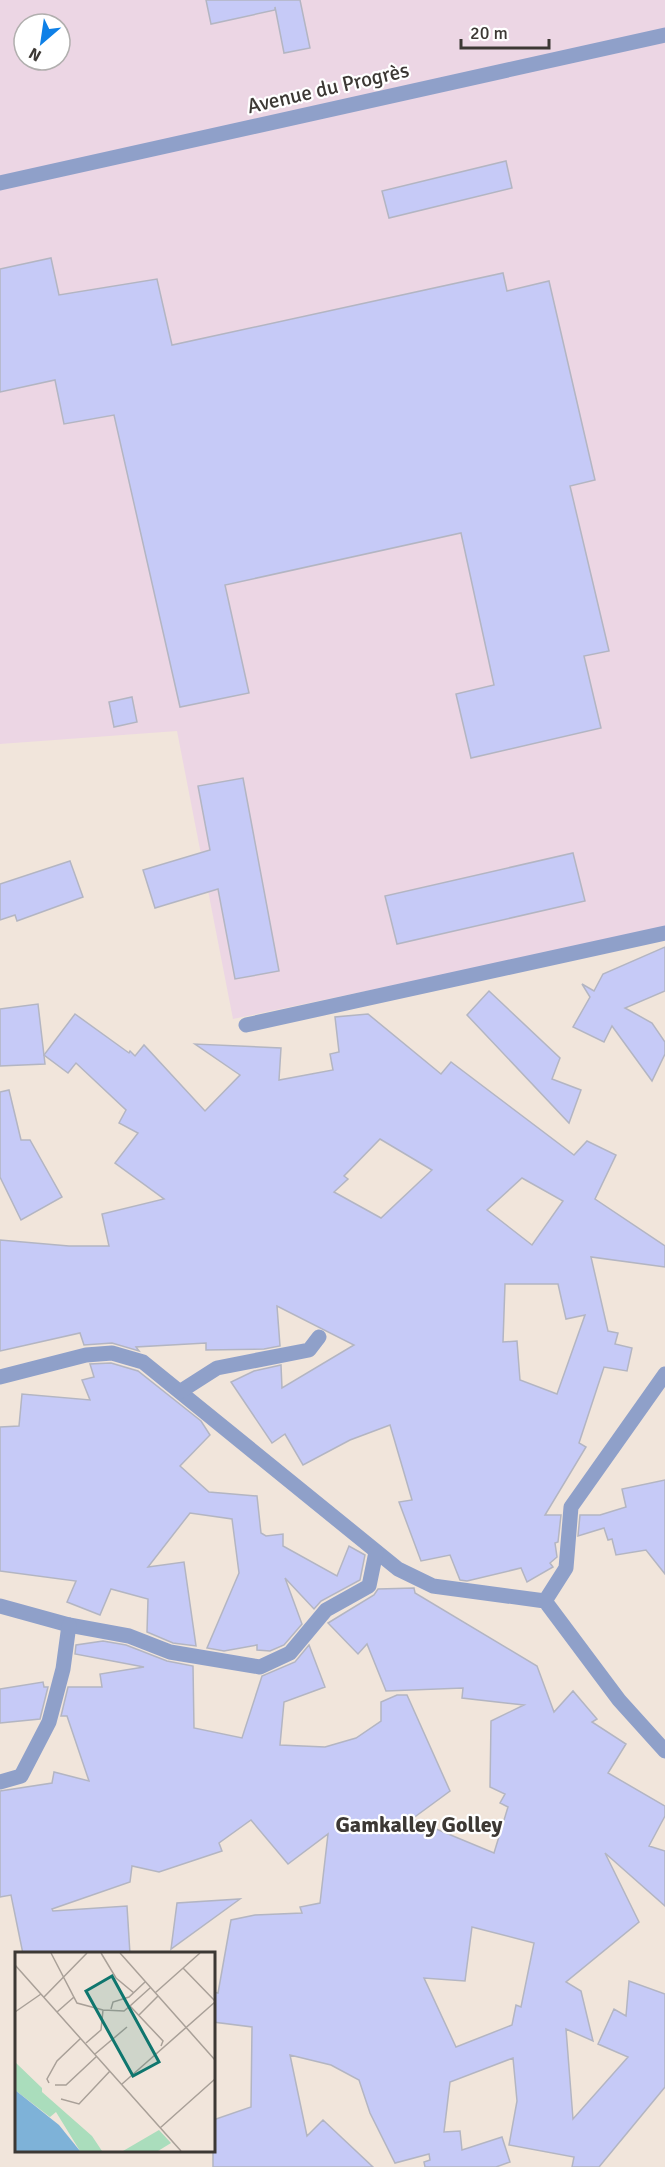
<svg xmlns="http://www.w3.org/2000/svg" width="665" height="2167" viewBox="0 0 665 2167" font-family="Signika,sans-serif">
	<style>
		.industrial { fill: #ecd6e4; fill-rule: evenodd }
		.building { fill: #c6caf7; stroke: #b3b5c2; stroke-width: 1.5; fill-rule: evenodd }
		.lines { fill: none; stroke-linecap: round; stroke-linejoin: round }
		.minor { stroke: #8fa0c9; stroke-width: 15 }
		.tertiary { stroke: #8fa0c9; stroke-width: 15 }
		.labels { text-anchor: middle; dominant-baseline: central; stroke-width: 4.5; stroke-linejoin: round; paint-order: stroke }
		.street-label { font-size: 21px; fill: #3c3834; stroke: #fff }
		.neighbourhood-label { font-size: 22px; font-weight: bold; fill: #3c3834; stroke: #fff }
		.inset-road { fill: none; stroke: #a9a098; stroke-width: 1.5 }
		.view { fill: #0f766e; fill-opacity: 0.15; stroke: #0f766e; stroke-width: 3 }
		.inset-edge { fill: none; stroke: #3c3834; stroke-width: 3 }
	</style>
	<rect width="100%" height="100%" fill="#f1e5db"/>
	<path class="industrial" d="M0,0h665v928l-432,91 -56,-288 -177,13zM24,24h36v36h-36z"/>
	<g class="building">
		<polygon points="206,0 300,0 310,48 284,53 275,7 275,10 211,24"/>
		<polygon points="506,161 512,188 389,218 382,191"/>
		<polygon points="51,258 59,295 157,279 172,345 503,273 507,291 549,281 595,480 570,486 609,651 584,656 601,728 471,758 456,694 494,685 461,533 225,585 249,693 180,707 114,415 64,424 55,380 0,392 0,269"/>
		<polygon points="132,697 137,722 114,727 109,702"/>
		<polygon points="243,778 279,971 235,979 218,889 155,908 143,870 210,850 198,786"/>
		<polygon points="573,853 585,901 397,944 385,896"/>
		<polygon points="70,861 83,897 17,921 15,915 0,920 0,884"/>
		<polygon points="665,947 665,991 625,1008 652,1023 665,1042 665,1054 652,1081 612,1026 604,1042 573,1027 590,997 582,984 594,991 603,974"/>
		<polygon points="489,991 560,1058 552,1079 581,1090 569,1123 467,1015"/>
		<polygon points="38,1004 45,1064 0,1066 0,1009"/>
		<path d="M75,1014l54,39 1,-2 5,5 9,-11 61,66 35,-36 -45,-31 86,4 -2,32 54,-10 -3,-16 9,-2 -4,-35 33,-3 73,60 10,-12 123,93 13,-14 29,14 -21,44 70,47v21l-74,-10 17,74 10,2 -3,11 17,4 -5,23 -23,-4 -25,76 7,4 -41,68h16l-3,27 -3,1 2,14 -7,6 3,4 -26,15 -6,-14 -54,13 -7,-1 -10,-25 -29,6 -22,-59 13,-2 -22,-75 -40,15 -47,25 -18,-31 -13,9 -41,-61 23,-11 27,-6 1,23 72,-43 -77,-39 3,40 -16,3 -58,1v-7l-70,4 3,4 -27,-8 -28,2 -4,-12 -80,18v-111l69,6h40l-7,-32 62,-15 -49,-36 23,-30 -19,-10 7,-13 -50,-47 -8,10 -24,-18zM380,1139l52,31 -51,48 -47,-26 14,-13 -4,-3zM522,1178l41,23 -31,44 -45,-35zM505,1284h53l8,35 19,-4 -28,79 -37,-14 -3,-39 -14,1z"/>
		<polygon points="9,1090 21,1140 30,1140 62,1197 21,1220 0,1177 0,1092"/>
		<polygon points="111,1363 138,1371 201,1421 210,1435 180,1466 209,1492 257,1496 261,1533 266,1536 283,1534 283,1546 337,1576 349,1546 365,1555 360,1580 321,1601 314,1609 285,1578 302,1624 284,1645 270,1651 257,1650 257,1645 224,1651 207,1648 239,1573 232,1519 190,1513 148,1567 184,1562 196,1646 173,1643 147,1632 148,1599 111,1589 100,1615 67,1602 76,1581 0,1571 0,1427 19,1426 22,1394 90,1400 82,1380 94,1377 90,1364"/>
		<polygon points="665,1480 665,1574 646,1550 616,1555 612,1539 608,1540 604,1528 578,1536 580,1515 600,1515 626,1507 622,1489"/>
		<path d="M414,1588l1,5 122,73 17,46 19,-21 24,28 -5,3 34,22 -18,29 57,33v10l-16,30 16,5v55l-60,-53 34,69 -73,60 15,9 12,50 -27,-12 7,90 55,-62 -30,-13 16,-35 12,7 3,-35 36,13v93l-66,80h-27l2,-10 -65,-12 8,-44 -4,-43 -63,24 -6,50 16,-1 2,19 40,-13 8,25 -14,5h-71l-1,-5 6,-2 -1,-6 -34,9 -25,-50 -11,-33 -28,-15 -41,-10 17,81 16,-16 50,47h-160v-47l38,-13 1,-80 -39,-5v-30l5,1 13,-73 24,-5 47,-2 -2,-6 20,-4 8,-69 -40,30 -37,-44 -32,23 3,8 -63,21 -27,-6 -2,16 -78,27 1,2 74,-5 3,48h-107l-12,-59 -11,2v-106l52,-8 2,-11 35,9 -22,-65h-6l7,-29h34l-2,-13 44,-7 -69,-13 1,-9 27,-4 23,4 41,16 26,5 1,62 48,10 20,-62 33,-14 14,-17 16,42 -41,15 -4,43 45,2 31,-9 25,-17v-19l16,-7h10l43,96 -38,28 82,34 14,-46 -8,-4 5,-9 -15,-7 1,-66 33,-16 -62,-7 1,-10 -77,3 -19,-47 -9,10 -30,-31 46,-28 4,-6zM472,1927l62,16 -13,64 -5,-2 -4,20 -56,22 -32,-69 41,3z"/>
		<polygon points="43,1682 44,1687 48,1687 40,1719 0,1723 0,1689"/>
		<polygon points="240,1899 171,1949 177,1903"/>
	</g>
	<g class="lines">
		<g class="minor">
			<polyline points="246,1025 665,933"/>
			<polyline points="0,1377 86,1355 112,1353 143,1362 398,1569 433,1586 545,1601 619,1700 665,1751"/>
			<polyline points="181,1391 217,1368 309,1350 319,1337"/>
			<polyline points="545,1601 566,1568 571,1507 665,1374"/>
			<polyline points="0,1606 69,1625 129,1636 170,1652 260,1667 290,1653 326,1610 369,1586 376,1552"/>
			<polyline points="0,1782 21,1776 49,1722 63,1669 69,1625"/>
		</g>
		<polyline class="tertiary" points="0,183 665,35"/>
	</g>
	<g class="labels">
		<g class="street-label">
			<text transform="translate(328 88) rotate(-13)">Avenue du Progrès</text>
		</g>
		<g class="neighbourhood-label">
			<text x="419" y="1824">Gamkalley Golley</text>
		</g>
	</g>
	<g transform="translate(15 1952)">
		<rect width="200" height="200" fill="#f1e5db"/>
		<path d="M0,110l27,26v4l50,44 10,15h-22l-24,-39 -6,5 -35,-27zM144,178l12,13 -13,8h-35z" fill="#aaddbc"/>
		<path d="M0,138l44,35 21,26h-65z" fill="#7eb2d8"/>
		<path class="inset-road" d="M36,1l26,50 26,7 21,1 6,-5M86,1l15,25 18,15M105,1l95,107M0,13l166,186M168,16l32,33M135,36l-20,18 33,35 -2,5M140,41l45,-40M29,45l43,-44M96,57l2,-7 16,-5 16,-15M0,60l26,-18M42,60l17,-15M124,63l19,-19M71,91l15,-13 2,-20M80,102l32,-27M34,131l-2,-4 10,-18 24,-23M107,132l93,-82M40,133h11l31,-29M46,147l18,5 31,-33M145,176l55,-49"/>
		<path class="view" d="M97,24l47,86 -26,14 -47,-85z"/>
		<rect width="200" height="200" class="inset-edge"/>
	</g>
	<g transform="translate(42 42) rotate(209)"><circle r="28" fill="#ffffff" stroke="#b1afae" stroke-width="1.5"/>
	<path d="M0-4.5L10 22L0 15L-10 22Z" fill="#0e80e7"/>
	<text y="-9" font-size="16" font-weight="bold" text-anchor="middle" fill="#3c3834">N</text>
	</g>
	<path d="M461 39v9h88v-9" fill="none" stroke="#3c3834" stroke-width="3"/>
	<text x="470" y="39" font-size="18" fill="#3c3834" stroke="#ffffff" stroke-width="4.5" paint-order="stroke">20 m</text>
</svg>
